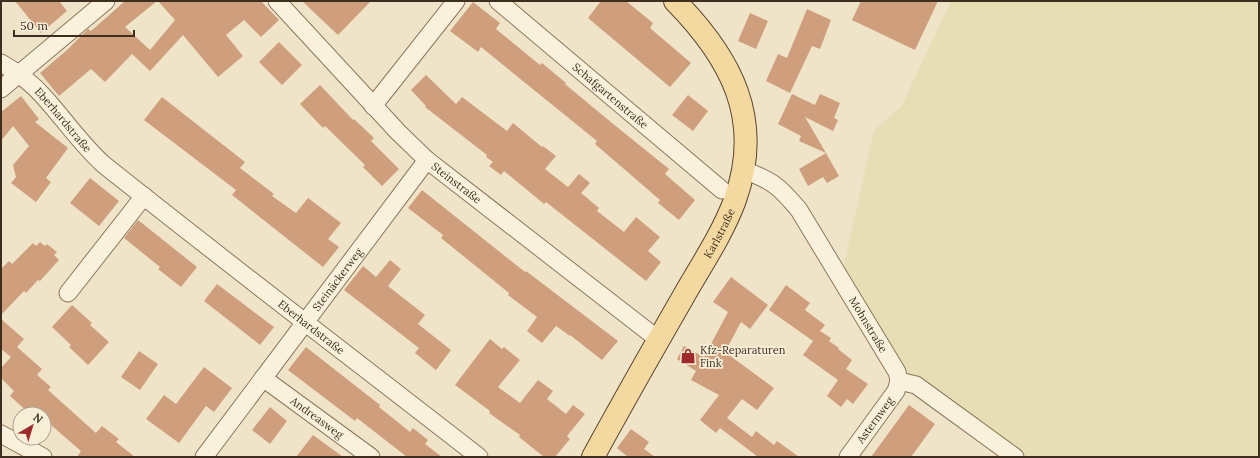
<svg xmlns="http://www.w3.org/2000/svg" width="1260" height="458" viewBox="0 0 1260 458" font-family="Lora,serif">
	<style>
		.farmland { fill: #e6deb5 }
		.building { fill: #cf9f7d }
		.lines { fill: none; stroke-linecap: round; stroke-linejoin: round }
		.minor-casing { stroke: #8d765c; stroke-width: 19 }
		.major-casing { stroke: #5b4430; stroke-width: 24 }
		.minor { stroke: #faf1dc; stroke-width: 17 }
		.major { stroke: #f3d9a0; stroke-width: 22 }
		.labels { text-anchor: middle; dominant-baseline: central; stroke-width: 3.5; stroke-linejoin: round; paint-order: stroke }
		.street-label { font-size: 11px; fill: #3d2e20; stroke: #f7eed8 }
		.poi-label { font-size: 11px; fill: #3d2e20; stroke: #f7eed8; text-anchor: start }
	</style>
	<rect width="100%" height="100%" fill="#f0e4c8"/>
	<polygon class="farmland" points="951,1 1259,1 1259,457 1017,457 908,383 841,279 874,130 901,107"/>
	<g class="building">
		<polygon points="15,1 59,1 67,11 41,33"/>
		<polygon points="125,1 157,1 125,27 150,50 175,20 158,1 261,1 279,20 261,37 244,20 226,35 243,56 218,77 183,35 150,71 132,54 105,82 91,69 59,96 40,73 67,50 88,29 91,31"/>
		<polygon points="302,1 371,1 338,35"/>
		<polygon points="601,1 626,1 653,23 650,28 691,63 670,87 588,18"/>
		<polygon points="861,1 938,1 915,50 852,20"/>
		<polygon points="473,2 500,23 496,29 540,65 542,63 566,83 565,84 612,123 669,169 665,174 695,200 679,220 658,203 660,200 595,144 597,141 481,47 478,52 450,31"/>
		<polygon points="807,9 831,20 820,49 812,46 790,93 766,81 778,54 787,58"/>
		<polygon points="750,13 768,21 756,49 738,41"/>
		<polygon points="279,42 302,65 282,85 259,62"/>
		<polygon points="426,75 456,104 462,97 507,131 513,123 542,147 543,146 556,156 545,169 568,187 579,174 590,183 581,193 599,208 597,211 624,232 636,217 660,237 648,251 661,262 646,281 546,202 544,204 504,171 501,175 489,166 493,162 486,157 487,155 425,107 426,106 411,90"/>
		<polygon points="320,85 353,120 354,119 374,138 371,141 399,169 382,186 363,167 365,165 325,126 323,128 300,104"/>
		<polygon points="792,94 815,105 820,94 840,103 834,118 838,120 833,131 805,117 826,153 799,141 801,136 778,124"/>
		<polygon points="688,95 708,111 693,131 672,115"/>
		<polygon points="21,96 39,119 35,122 68,148 46,178 51,182 36,202 11,183 16,177 13,165 29,146 13,126 1,141 1,112"/>
		<polygon points="162,97 245,162 240,168 274,194 272,196 296,213 308,198 341,223 328,239 339,247 323,267 232,195 236,190 144,120"/>
		<polygon points="826,153 839,176 827,183 823,177 808,186 799,169"/>
		<polygon points="90,178 119,201 99,226 70,203"/>
		<polygon points="422,190 525,272 526,271 618,341 602,360 570,335 570,336 556,326 542,343 527,331 537,317 508,295 509,293 441,238 443,235 408,208"/>
		<polygon points="138,220 197,267 181,287 158,269 160,267 124,238"/>
		<polygon points="40,242 45,246 47,244 57,252 54,255 59,260 40,281 38,280 26,293 24,291 1,315 1,269 9,261 12,264 33,243 36,246"/>
		<polygon points="390,260 401,269 388,286 425,315 418,324 451,350 436,370 415,353 419,348 344,290 363,266 376,277"/>
		<polygon points="731,277 768,305 750,329 741,322 725,352 774,388 757,410 742,399 727,418 752,437 756,431 774,445 777,441 799,457 758,457 720,428 716,433 700,420 719,395 691,380 696,371 677,359 684,346 704,357 728,312 713,302"/>
		<polygon points="217,284 274,327 260,345 204,301"/>
		<polygon points="786,285 810,303 805,310 825,325 820,331 831,338 829,341 839,348 838,349 852,360 846,369 868,384 853,404 847,399 841,407 827,396 838,380 803,355 813,341 769,310"/>
		<polygon points="72,305 92,323 90,325 109,342 88,365 69,347 71,345 52,327"/>
		<polygon points="1,319 24,339 17,347 42,369 37,375 51,387 48,390 96,433 102,426 119,439 116,442 135,457 77,457 81,451 44,419 44,414 30,414 10,396 14,391 1,378 1,368 11,357 1,349"/>
		<polygon points="490,339 502,349 504,347 520,360 498,387 520,403 538,380 553,391 547,399 566,414 573,405 585,414 567,436 570,439 555,457 544,457 519,437 520,435 489,413 490,411 455,385"/>
		<polygon points="306,347 380,405 379,407 410,432 413,428 428,440 425,444 442,457 407,457 357,418 355,421 288,370"/>
		<polygon points="139,351 158,364 140,390 121,377"/>
		<polygon points="204,367 232,388 214,412 206,406 179,443 146,419 164,395 176,404"/>
		<polygon points="909,405 935,424 911,457 871,457"/>
		<polygon points="270,407 287,421 270,444 252,430"/>
		<polygon points="631,429 649,442 644,449 655,457 628,457 617,448"/>
		<polygon points="313,435 343,457 296,457"/>
	</g>
	<g class="lines">
		<g class="minor-casing">
			<g id="minor">
				<path id="s1" d="M277,1l121,131 29,28 232,180"/>
				<path id="s2" d="M498,1l224,189"/>
				<path id="s3" d="M1,63c16,9 31,20 43,34 20,22 37,47 59,67 124,99 250,195 376,293"/>
				<polyline points="1,89 106,1"/>
				<polyline points="373,106 456,1"/>
				<path id="s4" d="M743,170c29,10 37,17 56,40l98,162 2,9 -3,10 -48,66"/>
				<polyline points="68,293 144,196"/>
				<path id="s5" d="M263,378l108,79"/>
				<polyline points="899,381 916,385 1015,457"/>
				<polyline points="1,434 43,457"/>
				<path id="s6" d="M204,457l223,-297"/>
			</g>
		</g>
		<g class="major-casing">
			<g id="major">
				<path id="s7" d="M593,457c29,-53 59,-106 89,-158 18,-32 40,-64 53,-99 29,-81 -4,-142 -60,-199"/>
			</g>
		</g>
		<use href="#minor" class="minor"/>
		<use href="#major" class="major"/>
	</g>
	<defs>
		<g id="shop-bare" transform="scale(1.2)"><path d="M-5-2.5h2.3a2.7 3.5 0 0 1 5.4 0H5L5.5 6h-11ZM-1.5-2.5h3a1.5 2.3 0 0 0-3 0Z" fill="#9e2a2b" stroke="#f7eed8" stroke-width="2.5" paint-order="stroke"/></g>
	</defs>
	<g fill-rule="evenodd">
		<use href="#shop-bare" x="688" y="356"/>
	</g>
	<g class="labels">
		<g class="street-label">
			<text stroke="none"><textPath href="#s2" startOffset="147">Schafgartenstraße</textPath></text>
			<text stroke="none"><textPath href="#s3" startOffset="85">Eberhardstraße</textPath></text>
			<text stroke="none"><textPath href="#s1" startOffset="256">Steinstraße</textPath></text>
			<text stroke="none"><textPath href="#s7" startOffset="257">Karlstraße</textPath></text>
			<text stroke="none"><textPath href="#s6" startOffset="222">Steinäckerweg</textPath></text>
			<text stroke="none"><textPath href="#s4" startOffset="204">Mohnstraße</textPath></text>
			<text stroke="none"><textPath href="#s3" startOffset="409">Eberhardstraße</textPath></text>
			<text stroke="none"><textPath href="#s5" startOffset="67">Andreasweg</textPath></text>
			<text transform="translate(875 420) rotate(-54)">Asternweg</text>
		</g>
		<g class="poi-label">
			<text x="700" y="350">Kfz-Reparaturen<tspan x="700" dy="13">Fink</tspan></text>
		</g>
	</g>
	<rect width="1260" height="458" fill="none" stroke="#3d2e20" stroke-width="4"/>
	<g transform="translate(32 426) rotate(38)"><circle r="19" fill="#f7eed8" stroke="#ada18e"/>
	<path d="M0-3L7 15L0 10L-7 15Z" fill="#9e2a2b"/>
	<text y="-6" font-size="11" font-weight="bold" text-anchor="middle" fill="#3d2e20">N</text>
	</g>
	<path d="M14 30v6h120v-6" fill="none" stroke="#3d2e20" stroke-width="2"/>
	<text x="20" y="30" font-size="12" fill="#3d2e20" stroke="#f7eed8" stroke-width="3" paint-order="stroke">50 m</text>
</svg>
